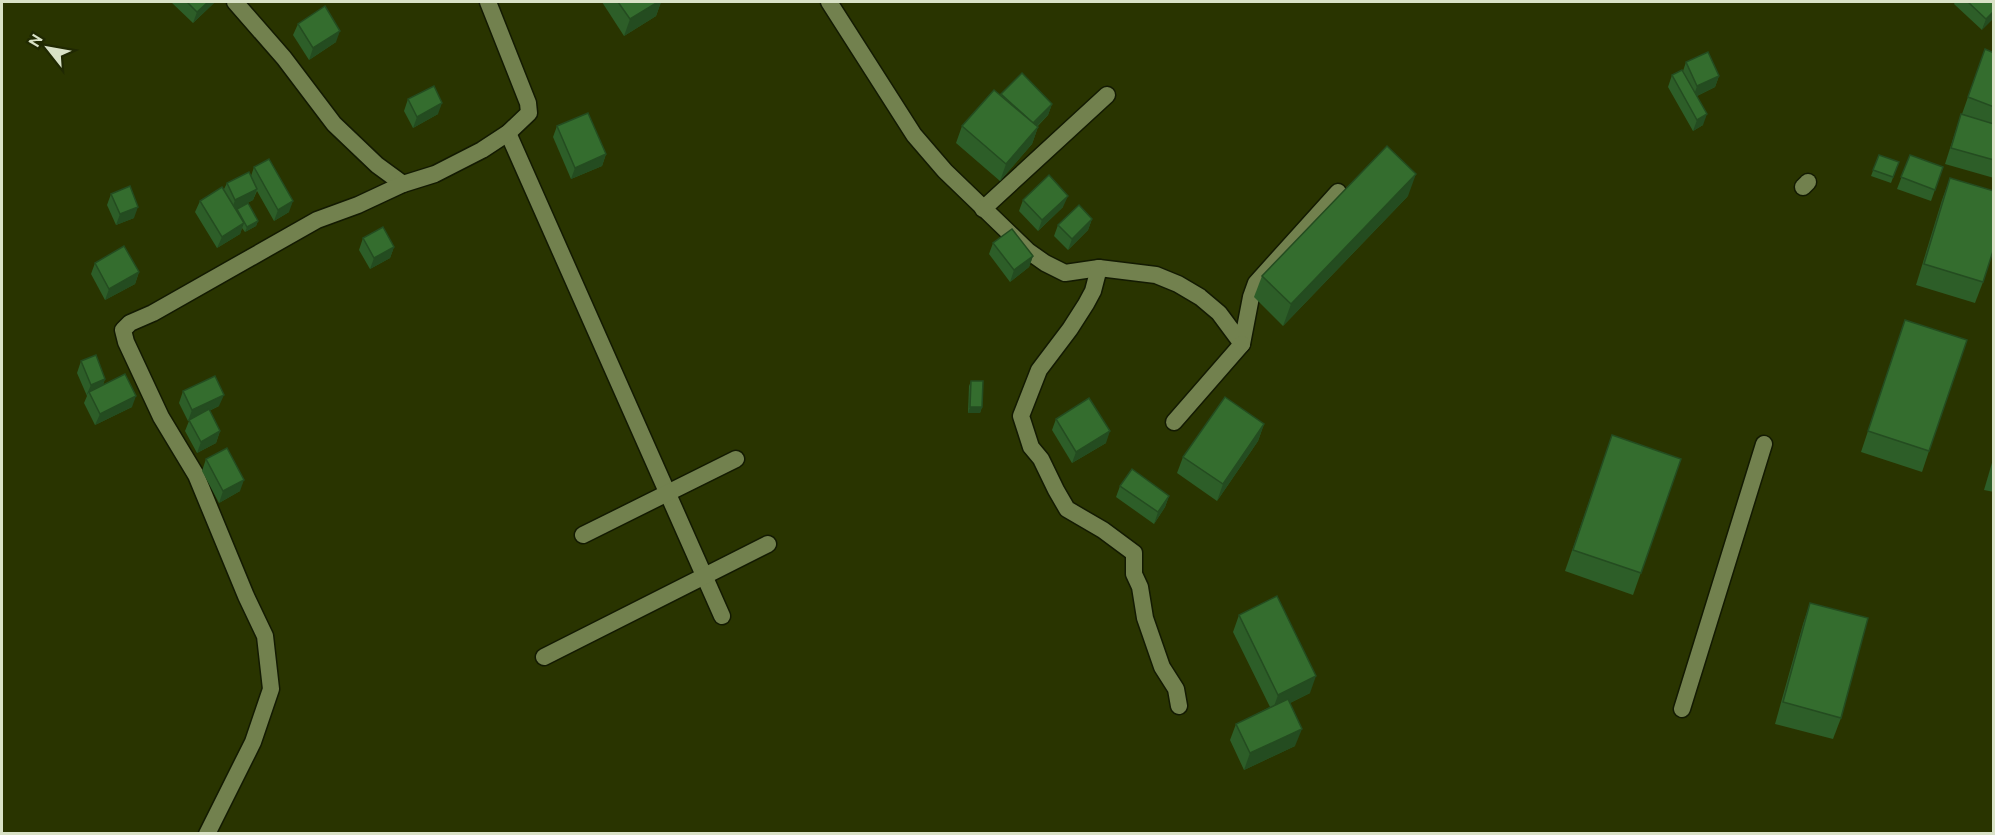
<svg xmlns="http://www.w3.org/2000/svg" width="1995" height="835" viewBox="0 0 1995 835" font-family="Ubuntu,sans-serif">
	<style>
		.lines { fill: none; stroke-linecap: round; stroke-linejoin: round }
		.minor-casing { stroke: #131a02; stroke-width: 19 }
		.minor { stroke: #72814e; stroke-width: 16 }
		.wall { fill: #2d5e28 }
		.shaded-wall { fill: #244c20 }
		.building { fill: #346d2e; stroke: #244c20; stroke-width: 1.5 }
	</style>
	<rect width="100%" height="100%" fill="#293400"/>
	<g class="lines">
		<g class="minor-casing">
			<g id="minor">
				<polyline points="235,2 284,58 334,124 377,165 403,184"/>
				<polyline points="829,2 914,135 945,171 1028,251 1045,263 1065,273 1099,268 1156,275 1178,284 1200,297 1219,313 1242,344 1251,297 1256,283 1338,192"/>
				<polyline points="508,133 722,616"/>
				<polyline points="1803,187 1808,182"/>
				<polyline points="983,209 1107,95"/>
				<polyline points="1099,268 1093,291 1086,304 1070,329 1039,370 1021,416 1031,447 1041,459 1056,490 1067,509 1103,530 1134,553 1134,574 1140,587 1145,618 1162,667 1176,689 1179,706"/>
				<polyline points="1174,422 1242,344"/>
				<polyline points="583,535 736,459"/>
				<polyline points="544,657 768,544"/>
				<polyline points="1682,709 1764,444"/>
				<polyline points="207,834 253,742 271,689 265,636 246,596 196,475 161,417 126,342 123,330 130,323 153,313 317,220 358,205 403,184 435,174 482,150 508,133 529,113 528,103 488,2"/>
			</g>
		</g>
		<use href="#minor" class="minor"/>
	</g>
	<g class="wall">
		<polygon points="171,2 215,2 193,23"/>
		<polygon points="602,2 661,2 656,16 624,36"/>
		<polygon points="1955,2 1994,2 1982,30 1954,4"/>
		<polygon points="298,24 336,42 309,60 293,35"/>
		<polygon points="1985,49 1994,53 1994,178 1945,164 1961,114 1971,117 1962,114"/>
		<polygon points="1686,62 1719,76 1715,87 1697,96 1703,125 1693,131 1668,87 1672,75 1683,71"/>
		<polygon points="1001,94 1052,104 1048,115 1037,127 1038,127 1032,144 1000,181 956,143 962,126"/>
		<polygon points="408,99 438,114 413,128 404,111"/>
		<polygon points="557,126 606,154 602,166 571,179 553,137"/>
		<polygon points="1879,155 1899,162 1891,183 1871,176"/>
		<polygon points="1910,155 1943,167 1931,201 1897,189"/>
		<polygon points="254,167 289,212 274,221 257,191 253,200 236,209 237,210 237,209 258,221 256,226 245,232 242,228 240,234 217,248 195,212 200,201 224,189 227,183 251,176"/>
		<polygon points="1950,178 1983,282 1975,303 1916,285 1942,200"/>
		<polygon points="111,194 134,218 116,225 107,205"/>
		<polygon points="1408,196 1283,326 1254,297 1262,276"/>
		<polygon points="1023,200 1063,207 1038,231 1019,211"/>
		<polygon points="1092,219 1088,230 1068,250 1054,236 1058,225"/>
		<polygon points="363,238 394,247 390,258 370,269 359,250"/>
		<polygon points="993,243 1033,256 1029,267 1010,282 989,254"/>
		<polygon points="95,263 139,272 135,284 105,300 91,274"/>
		<polygon points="1905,320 1929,451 1922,472 1861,452"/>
		<polygon points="81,361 105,379 103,385 132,407 95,425 84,403 87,396 77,373"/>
		<polygon points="971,381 982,407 980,413 968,413 969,386"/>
		<polygon points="183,391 219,406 209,411 220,431 216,443 197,453 185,431 189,421 188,421 179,403"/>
		<polygon points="1056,419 1106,443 1072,463 1052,430"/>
		<polygon points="1264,424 1258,441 1217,501 1177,473 1183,457"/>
		<polygon points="1612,435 1681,459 1633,595 1565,571"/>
		<polygon points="1994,456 1994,492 1984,490"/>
		<polygon points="206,459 240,491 219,503 202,471"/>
		<polygon points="1120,486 1169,496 1165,507 1154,524 1116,497"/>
		<polygon points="1810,603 1841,718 1833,739 1775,724 1803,624"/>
		<polygon points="1239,615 1310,693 1290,703 1295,746 1244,770 1230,740 1236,724 1270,707 1233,632"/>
	</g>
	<g class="shaded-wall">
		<polygon points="208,2 215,2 193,23 197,12"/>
		<polygon points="658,2 661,2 656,16 624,36 630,19"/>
		<polygon points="1994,11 1994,18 1982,30 1986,19"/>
		<polygon points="340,31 336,42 309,60 313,48"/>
		<polygon points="1719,76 1715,87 1693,98 1697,86"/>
		<polygon points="442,103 438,114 413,128 417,117"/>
		<polygon points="1052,104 1048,115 1027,136 1032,125"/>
		<polygon points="1707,114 1703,125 1693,131 1697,120"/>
		<polygon points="1038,127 1032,144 1000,181 1006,164"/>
		<polygon points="606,154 602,166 571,179 575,168"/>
		<polygon points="1416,174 1408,196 1283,326 1291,304"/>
		<polygon points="257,189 253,200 231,212 235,200"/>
		<polygon points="1068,196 1063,207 1038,231 1042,220"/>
		<polygon points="293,201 289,212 274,221 278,210"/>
		<polygon points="138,207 134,218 116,225 120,214"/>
		<polygon points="1092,219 1088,230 1068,250 1072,239"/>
		<polygon points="258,221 256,226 245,232 247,227"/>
		<polygon points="244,223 240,234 217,248 222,237"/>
		<polygon points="394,247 390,258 370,269 374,258"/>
		<polygon points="1033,256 1029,267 1010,282 1014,270"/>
		<polygon points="139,272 135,284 105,300 109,289"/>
		<polygon points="105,379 101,390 89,392 86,396 91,385"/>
		<polygon points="224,395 219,406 188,421 192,410"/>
		<polygon points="136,396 132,407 95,425 100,414"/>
		<polygon points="970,407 982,407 980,413 968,413"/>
		<polygon points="1264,424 1258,441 1217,501 1223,484"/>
		<polygon points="220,431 216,443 197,453 201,442"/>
		<polygon points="1110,431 1106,443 1072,463 1076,452"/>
		<polygon points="244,480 240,491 219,503 223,491"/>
		<polygon points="1169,496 1165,507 1154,524 1158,512"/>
		<polygon points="1316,676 1310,693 1272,712 1278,695"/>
		<polygon points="1302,729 1295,746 1244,770 1250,753"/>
	</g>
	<g class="building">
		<polygon points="187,2 208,2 197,12"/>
		<polygon points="618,2 658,2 630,19"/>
		<polygon points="1968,2 1994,2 1994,11 1986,19"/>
		<polygon points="325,6 340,31 313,48 298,24"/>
		<polygon points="1985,49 1994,53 1994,107 1968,97"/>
		<polygon points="1708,52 1719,76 1697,86 1686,62"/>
		<polygon points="1682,70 1707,114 1697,120 1672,75"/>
		<polygon points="1022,73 1052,104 1033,123 1001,94"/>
		<polygon points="434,86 442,103 417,117 408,99"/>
		<polygon points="994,90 1038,127 1006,164 962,126"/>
		<polygon points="588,113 606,154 575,168 557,126"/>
		<polygon points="1961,114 1994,124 1994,160 1951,148"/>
		<polygon points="1387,146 1416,174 1291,304 1262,276"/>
		<polygon points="1879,155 1899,162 1893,177 1873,170"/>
		<polygon points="1910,155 1943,167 1935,190 1901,177"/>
		<polygon points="269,159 293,201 278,210 254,167"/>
		<polygon points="249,172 257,189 235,200 227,183"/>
		<polygon points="1049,175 1068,196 1042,220 1023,200"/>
		<polygon points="1950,178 1994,191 1994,248 1983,282 1924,264"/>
		<polygon points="130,186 138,207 120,214 111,194"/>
		<polygon points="222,187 244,223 222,237 200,201"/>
		<polygon points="248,203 258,221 247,227 237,209"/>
		<polygon points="1079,205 1092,219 1072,239 1058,225"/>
		<polygon points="383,227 394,247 374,258 363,238"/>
		<polygon points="1012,229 1033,256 1014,270 993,243"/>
		<polygon points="124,246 139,272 109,289 95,263"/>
		<polygon points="1905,320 1967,340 1929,451 1868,431"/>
		<polygon points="96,355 105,379 91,385 81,361"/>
		<polygon points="125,374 136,396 100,414 89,392"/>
		<polygon points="215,376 224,395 192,410 183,391"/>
		<polygon points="971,381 983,381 982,407 970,407"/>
		<polygon points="1225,397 1264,424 1223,484 1183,457"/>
		<polygon points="1089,398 1110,431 1076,452 1056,419"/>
		<polygon points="209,409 220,431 201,442 189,420"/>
		<polygon points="1612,435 1681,459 1641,573 1573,550"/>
		<polygon points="227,448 244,480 223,491 206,459"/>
		<polygon points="1132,469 1169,496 1158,512 1120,486"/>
		<polygon points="1277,596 1316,676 1278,695 1239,615"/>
		<polygon points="1810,603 1868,618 1841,718 1783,702"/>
		<polygon points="1288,699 1302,729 1250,753 1236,724"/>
	</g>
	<rect width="1995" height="835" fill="none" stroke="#d9e2c7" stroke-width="6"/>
	<g transform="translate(48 48) rotate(301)" stroke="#202902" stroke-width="4.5" paint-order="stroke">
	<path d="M0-4.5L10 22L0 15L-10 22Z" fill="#d9e2c7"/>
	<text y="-9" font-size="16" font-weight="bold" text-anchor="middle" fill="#d9e2c7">N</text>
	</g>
</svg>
